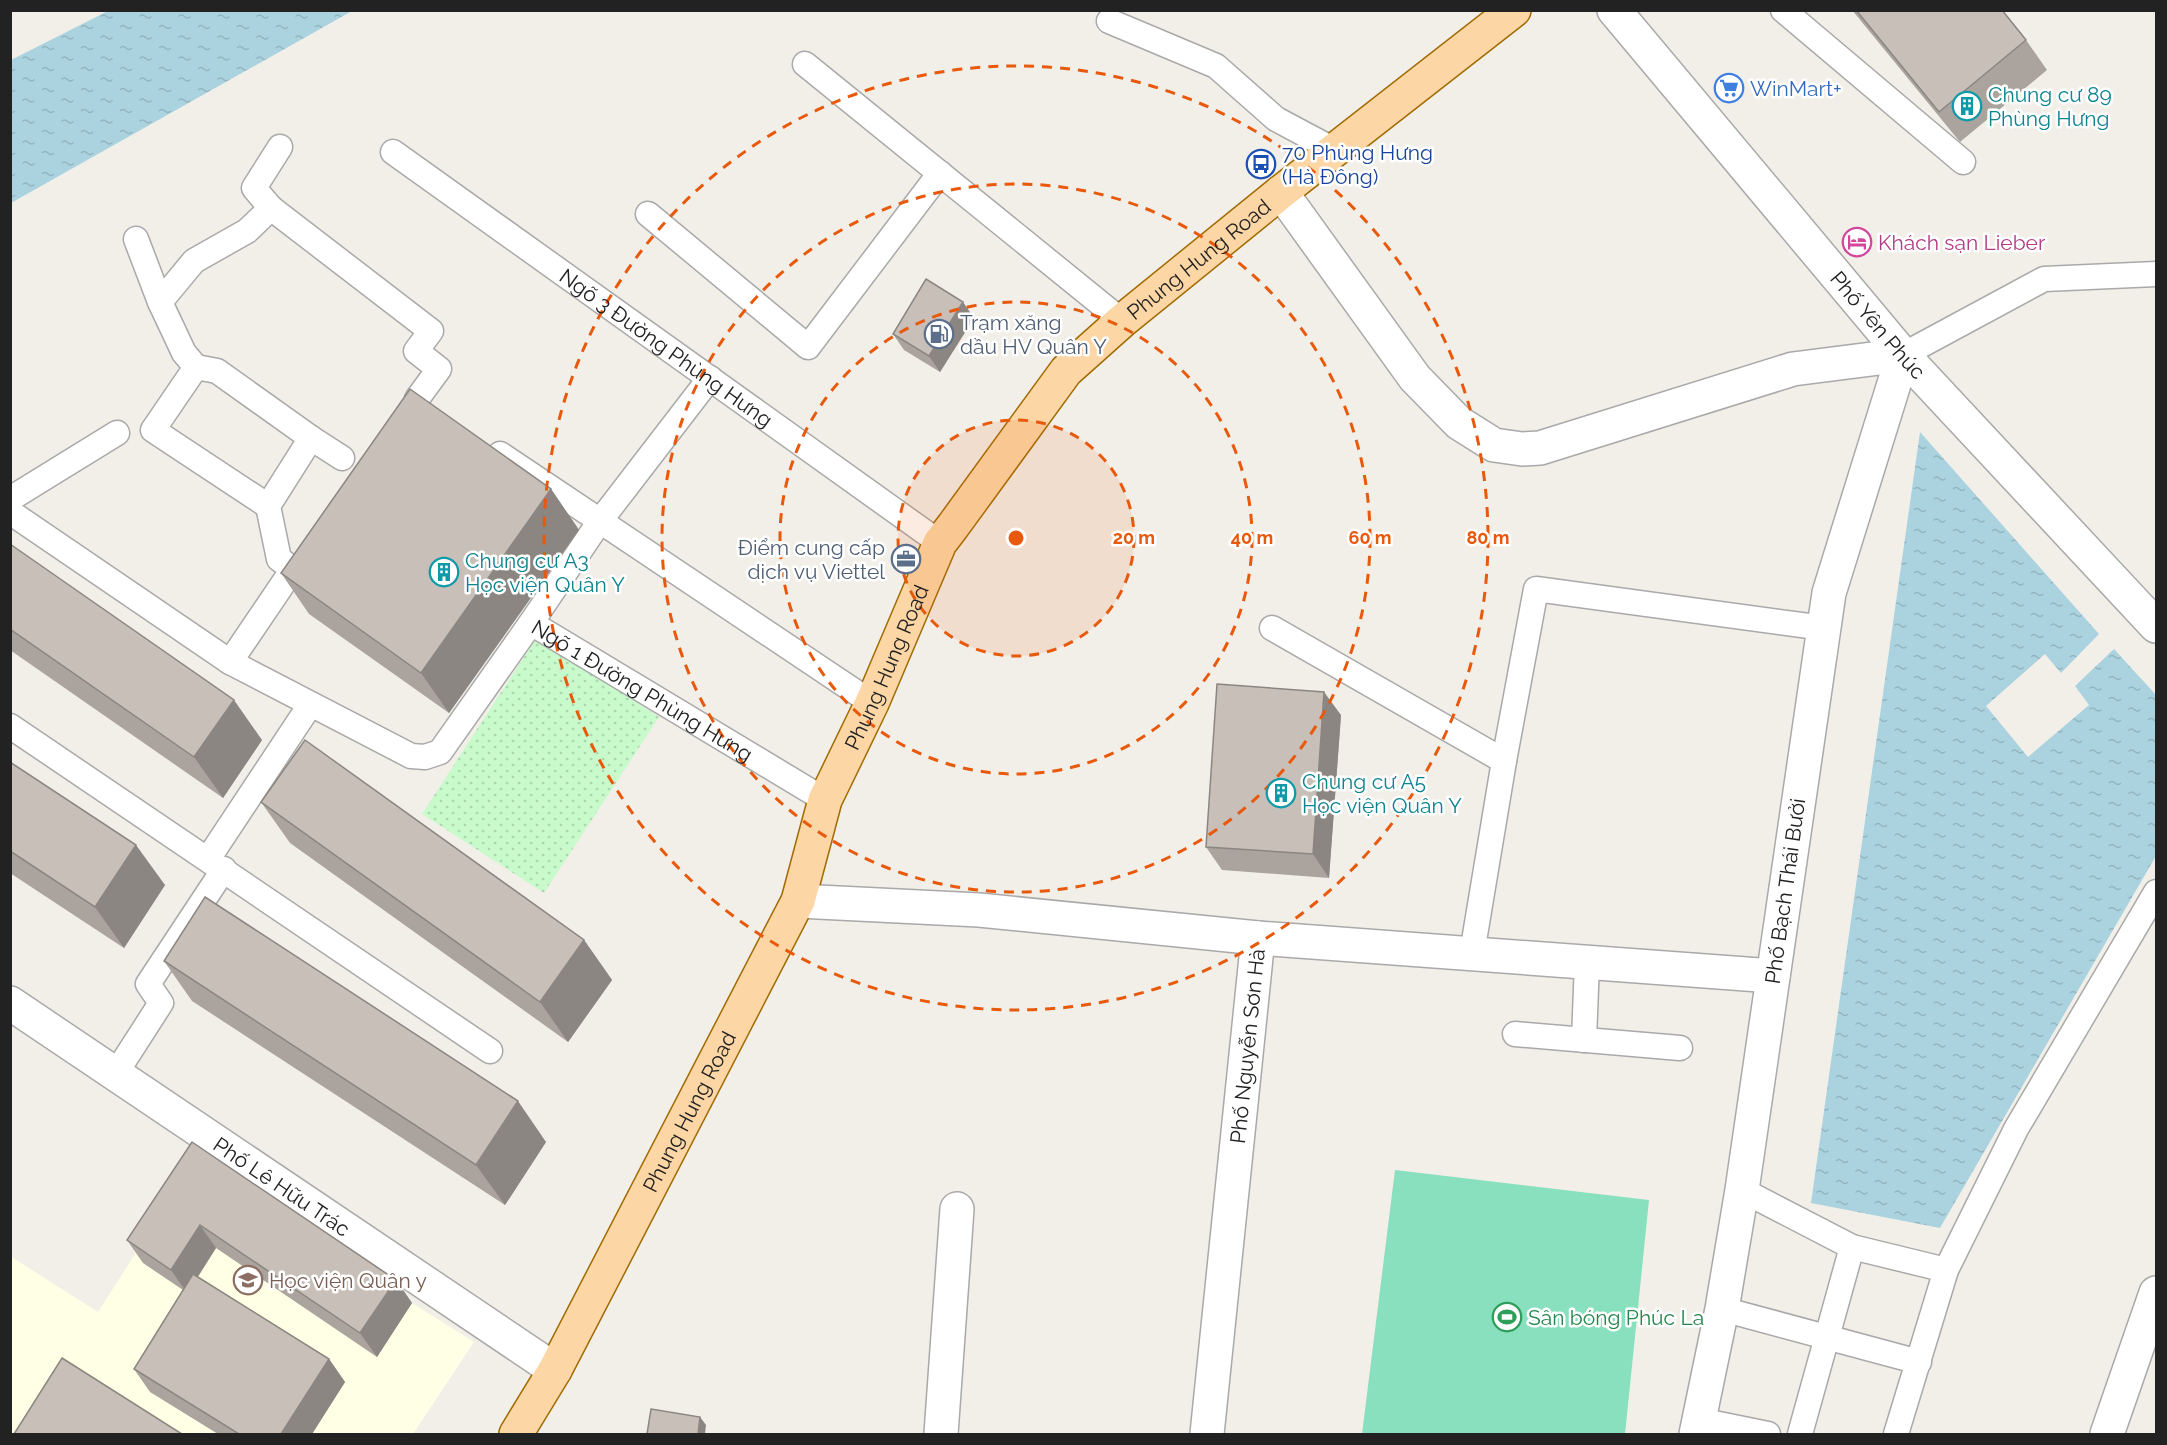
<svg xmlns="http://www.w3.org/2000/svg" width="2167" height="1445" viewBox="0 0 2167 1445" font-family="Raleway,sans-serif">
	<style>
		.education { fill: #ffffe5 }
		.park { fill: url(#park-dots) }
		.pitch { fill: #88e0be }
		.water { fill: url(#water-ripples) }
		.lines { fill: none; stroke-linecap: round; stroke-linejoin: round }
		.service-casing { stroke: #a9a9a9; stroke-width: 27 }
		.minor-casing { stroke: #a9a9a9; stroke-width: 36 }
		.primary-casing { stroke: #a06b00; stroke-width: 36 }
		.service { stroke: #fff; stroke-width: 24 }
		.minor { stroke: #fff; stroke-width: 33 }
		.primary { stroke: #fcd6a4; stroke-width: 33 }
		.wall { fill: #aba49e }
		.shaded-wall { fill: #8b8681 }
		.building { fill: #c7bfb8; stroke: #8b8681; stroke-width: 1.5 }
		.ring { fill: none; stroke: #e8590c; stroke-width: 3; stroke-dasharray: 10 8 }
		.labels { text-anchor: middle; dominant-baseline: central; stroke-width: 5; stroke-linejoin: round; paint-order: stroke }
		.shop-label { font-size: 21px; fill: #366cbe; stroke: #fff; text-anchor: start }
		.culture-label { font-size: 21px; fill: #0d838f; stroke: #fff; text-anchor: start }
		.transit-label { font-size: 21px; fill: #164399; stroke: #fff; text-anchor: start }
		.hotel-label { font-size: 21px; fill: #b23c85; stroke: #fff; text-anchor: start }
		.street-label { font-size: 21px; fill: #222; stroke: #fff }
		.service-label { font-size: 21px; fill: #4e5e75; stroke: #fff; text-anchor: start }
		.education-label { font-size: 21px; fill: #785e54; stroke: #fff; text-anchor: start }
		.leisure-label { font-size: 21px; fill: #27864d; stroke: #fff; text-anchor: start }
		.centre { fill: #e8590c; stroke: #fff; stroke-width: 3 }
		.ring-label { font-size: 18px; text-anchor: middle; font-weight: bold; fill: #e8590c; stroke: #fff; stroke-width: 5; stroke-linejoin: round; paint-order: stroke }
	</style>
	<defs>
		<pattern id="park-dots" width="8" height="8" patternUnits="userSpaceOnUse" patternTransform="scale(1.5)"><rect width="8" height="8" fill="#c8facc"/><path d="M2 2h.1M6 6h.1" fill="none" stroke="#acd6af" stroke-width="1.8" stroke-linecap="round"/></pattern>
		<pattern id="water-ripples" width="26" height="14" patternUnits="userSpaceOnUse" patternTransform="scale(1.5)"><rect width="26" height="14" fill="#aad3df"/><path d="M2 4q2-2 4 0t4 0M15 11q2-2 4 0t4 0" fill="none" stroke="#92b5bf"/></pattern>
	</defs>
	<rect width="100%" height="100%" fill="#f2efe9"/>
	<polygon class="education" points="197,1157 412,1303 474,1342 413,1434 11,1434 10,1256 98,1312"/>
	<polygon class="park" points="537,637 659,717 544,893 422,814"/>
	<polygon class="pitch" points="1395,1170 1649,1200 1625,1434 1362,1434"/>
	<g class="water">
		<polygon points="110,10 352,10 352,11 11,203 11,60"/>
		<polygon points="1920,432 2099,634 2061,673 2045,654 1986,706 2028,757 2089,705 2075,686 2114,649 2156,695 2156,856 1940,1228 1811,1203"/>
	</g>
	<g class="lines">
		<g class="service-casing">
			<g id="service">
				<polyline points="1783,10 1963,162"/>
				<polyline points="1109,21 1216,66 1276,119 1336,151"/>
				<polyline points="805,64 1122,321"/>
				<path id="s1" d="M393,152l547,391"/>
				<polyline points="271,208 254,188 280,147"/>
				<polyline points="648,214 808,347 940,173"/>
				<polyline points="136,239 160,302"/>
				<polyline points="1903,355 2044,279 2156,274"/>
				<polyline points="196,367 217,371 311,438"/>
				<polyline points="500,454 872,703"/>
				<polyline points="10,499 117,433"/>
				<polyline points="268,506 153,430 196,367 184,353 160,302 194,261 247,231 271,208 431,331 416,351 439,369 417,399"/>
				<path id="s2" d="M10,512l220,150 181,94 14,1 15,-5 91,-129 294,177"/>
				<polyline points="531,623 600,521 710,378"/>
				<polyline points="1272,628 1504,761"/>
				<polyline points="230,662 293,569 279,559 268,506 311,438 342,458"/>
				<polyline points="10,726 490,1051"/>
				<polyline points="208,859 310,705"/>
				<polyline points="1472,953 1504,761 1536,589 1824,628"/>
				<polyline points="1515,1034 1680,1048"/>
				<polyline points="1584,1040 1587,962"/>
				<polyline points="116,1073 161,1003 148,984 224,869"/>
				<polyline points="1742,1190 1852,1247 1946,1270"/>
				<polyline points="1722,1309 1919,1362"/>
				<polyline points="1699,1420 1768,1434"/>
				<polyline points="1800,1434 1852,1247"/>
				<polyline points="1896,1434 1946,1270 2016,1129 2156,892"/>
			</g>
		</g>
		<g class="minor-casing">
			<g id="minor">
				<path id="s3" d="M1614,10l289,345 253,271"/>
				<polyline points="1281,192 1415,378 1459,423 1494,445 1522,449 1540,448 1793,369 1903,355 1829,593 1742,1190 1722,1309 1696,1434"/>
				<polyline points="798,901 979,910 1258,938 1773,976"/>
				<path id="s4" d="M10,1003l545,367"/>
				<polyline points="941,1434 957,1209"/>
				<path id="s5" d="M1207,1434l51,-496"/>
				<polyline points="2107,1434 2156,1293"/>
			</g>
		</g>
		<g class="primary-casing">
			<g id="primary">
				<path id="s6" d="M516,1434l39,-64 243,-469 27,-101 47,-97 68,-160 13,-17 113,-155 56,-50 159,-129 233,-182"/>
			</g>
		</g>
		<use href="#service" class="service"/>
		<use href="#minor" class="minor"/>
		<use href="#primary" class="primary"/>
	</g>
	<g class="wall">
		<polygon points="1852,10 2002,10 2026,40 2047,70 1960,142"/>
		<polygon points="974,318 940,372 904,350 893,334"/>
		<polygon points="551,489 579,530 449,713 309,614 281,573"/>
		<polygon points="10,544 262,740 223,798 10,650"/>
		<polygon points="1341,715 1329,878 1222,870 1206,847"/>
		<polygon points="10,762 165,885 124,948 10,873"/>
		<polygon points="261,802 584,940 612,980 568,1042 290,843"/>
		<polygon points="164,961 546,1142 505,1205 192,1001"/>
		<polygon points="192,1142 396,1280 412,1303 377,1357 216,1248 198,1277 329,1359 345,1382 312,1434 218,1434 150,1392 134,1369 183,1290 143,1263 127,1240"/>
	</g>
	<g class="shaded-wall">
		<polygon points="963,302 974,318 940,372 929,356"/>
		<polygon points="551,489 579,530 449,713 421,673"/>
		<polygon points="1324,692 1341,715 1329,878 1313,854"/>
		<polygon points="234,700 262,740 223,798 194,757"/>
		<polygon points="136,845 165,885 124,948 95,907"/>
		<polygon points="584,940 612,980 568,1042 540,1002"/>
		<polygon points="518,1101 546,1142 505,1205 476,1165"/>
		<polygon points="200,1225 216,1248 187,1293 171,1270"/>
		<polygon points="396,1280 412,1303 377,1357 360,1333"/>
		<polygon points="329,1359 345,1382 312,1434 281,1434"/>
		<polygon points="700,1417 706,1425 705,1434 698,1434"/>
	</g>
	<g class="building">
		<polygon points="1856,10 2002,10 2026,40 1939,112"/>
		<polygon points="926,279 963,302 929,356 893,334"/>
		<polygon points="410,389 551,489 421,673 281,573"/>
		<polygon points="10,544 234,700 194,757 10,629"/>
		<polygon points="1217,684 1324,692 1313,854 1206,847"/>
		<polygon points="305,740 584,940 540,1002 261,802"/>
		<polygon points="10,762 136,845 95,907 10,851"/>
		<polygon points="205,897 518,1101 476,1165 164,961"/>
		<polygon points="192,1142 396,1280 360,1333 200,1225 171,1270 127,1240"/>
		<polygon points="193,1274 329,1359 281,1434 239,1434 134,1369"/>
		<polygon points="62,1358 182,1434 14,1434"/>
		<polygon points="651,1409 700,1417 698,1434 647,1434"/>
	</g>
	<circle cx="1016" cy="538" r="118" fill="#e8590c" fill-opacity=".12"/>
	<g class="ring">
		<circle cx="1016" cy="538" r="118"/>
		<circle cx="1016" cy="538" r="236"/>
		<circle cx="1016" cy="538" r="354"/>
		<circle cx="1016" cy="538" r="472"/>
	</g>
	<defs>
		<g id="supermarket-ring" transform="scale(1.5)"><circle r="9.5" fill="#fff" stroke="#3f7fe0" stroke-width="1.5"/><path d="M-6-5.5h2.5l.6 2H6L4.5 2H-2.5L-4.4-4H-6ZM-1.5 3.2a1.3 1.3 0 1 0 .1 0ZM3 3.2a1.3 1.3 0 1 0 .1 0Z" fill="#3f7fe0"/></g>
		<g id="building-ring" transform="scale(1.5)"><circle r="9.5" fill="#fff" stroke="#0f9aa8" stroke-width="1.5"/><path d="M-4-6H4V6H1V3H-1V6H-4ZM-2.5-4.3h1.7v1.8h-1.7ZM.8-4.3h1.7v1.8H.8ZM-2.5-1h1.7V.8h-1.7ZM.8-1h1.7V.8H.8Z" fill="#0f9aa8"/></g>
		<g id="bus-ring" transform="scale(1.5)"><circle r="9.5" fill="#fff" stroke="#1a4fb4" stroke-width="1.5"/><path d="M-5-6H5V4H4V6H2V4H-2V6H-4V4H-5ZM-3.5-4V0h7V-4ZM-3.5 1.2v1.5H-2V1.2ZM2 1.2v1.5H3.5V1.2Z" fill="#1a4fb4"/></g>
		<g id="hotel-ring" transform="scale(1.5)"><circle r="9.5" fill="#fff" stroke="#d1479c" stroke-width="1.5"/><path d="M-6-4.5h1.5V1H6V5H4.5V3h-9V5H-6ZM-4 0a1.8 1.8 0 1 1 3.6 0ZM.5 0V-2.5h3Q6-2.5 6 0Z" fill="#d1479c"/></g>
		<g id="fuel-ring" transform="scale(1.5)"><circle r="9.5" fill="#fff" stroke="#5c6f8a" stroke-width="1.5"/><path d="M-5.5-6h7V0h2V4h1.3V-2.5L3-4.5l.8-.8L6-3V5H2.5V1h-1V6h-7ZM-4.2-4.7v3.2H.2V-4.7Z" fill="#5c6f8a"/></g>
		<g id="office-ring" transform="scale(1.5)"><circle r="9.5" fill="#fff" stroke="#5c6f8a" stroke-width="1.5"/><path d="M-6-3h4V-5.5h4V-3h4V5H-6ZM-1-4.5V-3h2v-1.5ZM-6 0V1H6V0Z" fill="#5c6f8a"/></g>
		<g id="university-ring" transform="scale(1.5)"><circle r="9.5" fill="#fff" stroke="#8d6e63" stroke-width="1.5"/><path d="M0-5L7-2L0 1L-7-2ZM-4 1L0 2.5L4 1V4Q0 6-4 4Z" fill="#8d6e63"/></g>
		<g id="stadium-ring" transform="scale(1.5)"><circle r="9.5" fill="#fff" stroke="#2e9e5b" stroke-width="1.5"/><path d="M0-5a6.5 5 0 1 0 0 10a6.5 5 0 1 0 0-10ZM-3.5-1.8h7v3.6h-7Z" fill="#2e9e5b"/></g>
	</defs>
	<g fill-rule="evenodd">
		<use href="#supermarket-ring" x="1729" y="88"/>
		<use href="#building-ring" x="1967" y="106"/>
		<use href="#bus-ring" x="1261" y="164"/>
		<use href="#hotel-ring" x="1857" y="242"/>
		<use href="#fuel-ring" x="939" y="334"/>
		<use href="#office-ring" x="906" y="559"/>
		<use href="#building-ring" x="444" y="572"/>
		<use href="#building-ring" x="1281" y="793"/>
		<use href="#university-ring" x="248" y="1280"/>
		<use href="#stadium-ring" x="1507" y="1317"/>
	</g>
	<g class="labels">
		<g class="shop-label">
			<text x="1750" y="88">WinMart+</text>
		</g>
		<g class="culture-label">
			<text x="1988" y="94">Chung cư 89<tspan x="1988" dy="24">Phùng Hưng</tspan></text>
			<text x="465" y="560">Chung cư A3<tspan x="465" dy="24">Học viện Quân Y</tspan></text>
			<text x="1302" y="781">Chung cư A5<tspan x="1302" dy="24">Học viện Quân Y</tspan></text>
		</g>
		<g class="transit-label">
			<text x="1282" y="152">70 Phùng Hưng<tspan x="1282" dy="24">(Hà Đông)</tspan></text>
		</g>
		<g class="hotel-label">
			<text x="1878" y="242">Khách sạn Lieber</text>
		</g>
		<g class="street-label">
			<text stroke="none"><textPath href="#s6" startOffset="1376">Phung Hung Road</textPath></text>
			<text stroke="none"><textPath href="#s3" startOffset="411">Phố Yên Phúc</textPath></text>
			<text stroke="none"><textPath href="#s1" startOffset="336">Ngõ 3 Đường Phùng Hưng</textPath></text>
			<text stroke="none"><textPath href="#s6" startOffset="854">Phung Hung Road</textPath></text>
			<text stroke="none"><textPath href="#s2" startOffset="788">Ngõ 1 Đường Phùng Hưng</textPath></text>
			<text transform="translate(1785 891) rotate(-82)">Phố Bạch Thái Bưởi</text>
			<text stroke="none"><textPath href="#s5" startOffset="390">Phố Nguyễn Sơn Hà</textPath></text>
			<text stroke="none"><textPath href="#s6" startOffset="366">Phung Hung Road</textPath></text>
			<text stroke="none"><textPath href="#s4" startOffset="328">Phố Lê Hữu Trác</textPath></text>
		</g>
		<g class="service-label">
			<text x="960" y="322">Trạm xăng<tspan x="960" dy="24">dầu HV Quân Y</tspan></text>
			<text x="885" y="547" text-anchor="end">Điểm cung cấp<tspan x="885" dy="24">dịch vụ Viettel</tspan></text>
		</g>
		<g class="education-label">
			<text x="269" y="1280">Học viện Quân y</text>
		</g>
		<g class="leisure-label">
			<text x="1528" y="1317">Sân bóng Phúc La</text>
		</g>
	</g>
	<circle cx="1016" cy="538" r="9" class="centre"/>
	<g class="ring-label">
		<text x="1134" y="544">20 m</text>
		<text x="1252" y="544">40 m</text>
		<text x="1370" y="544">60 m</text>
		<text x="1488" y="544">80 m</text>
	</g>
	<rect width="2167" height="1445" fill="none" stroke="#222222" stroke-width="24"/>
</svg>
